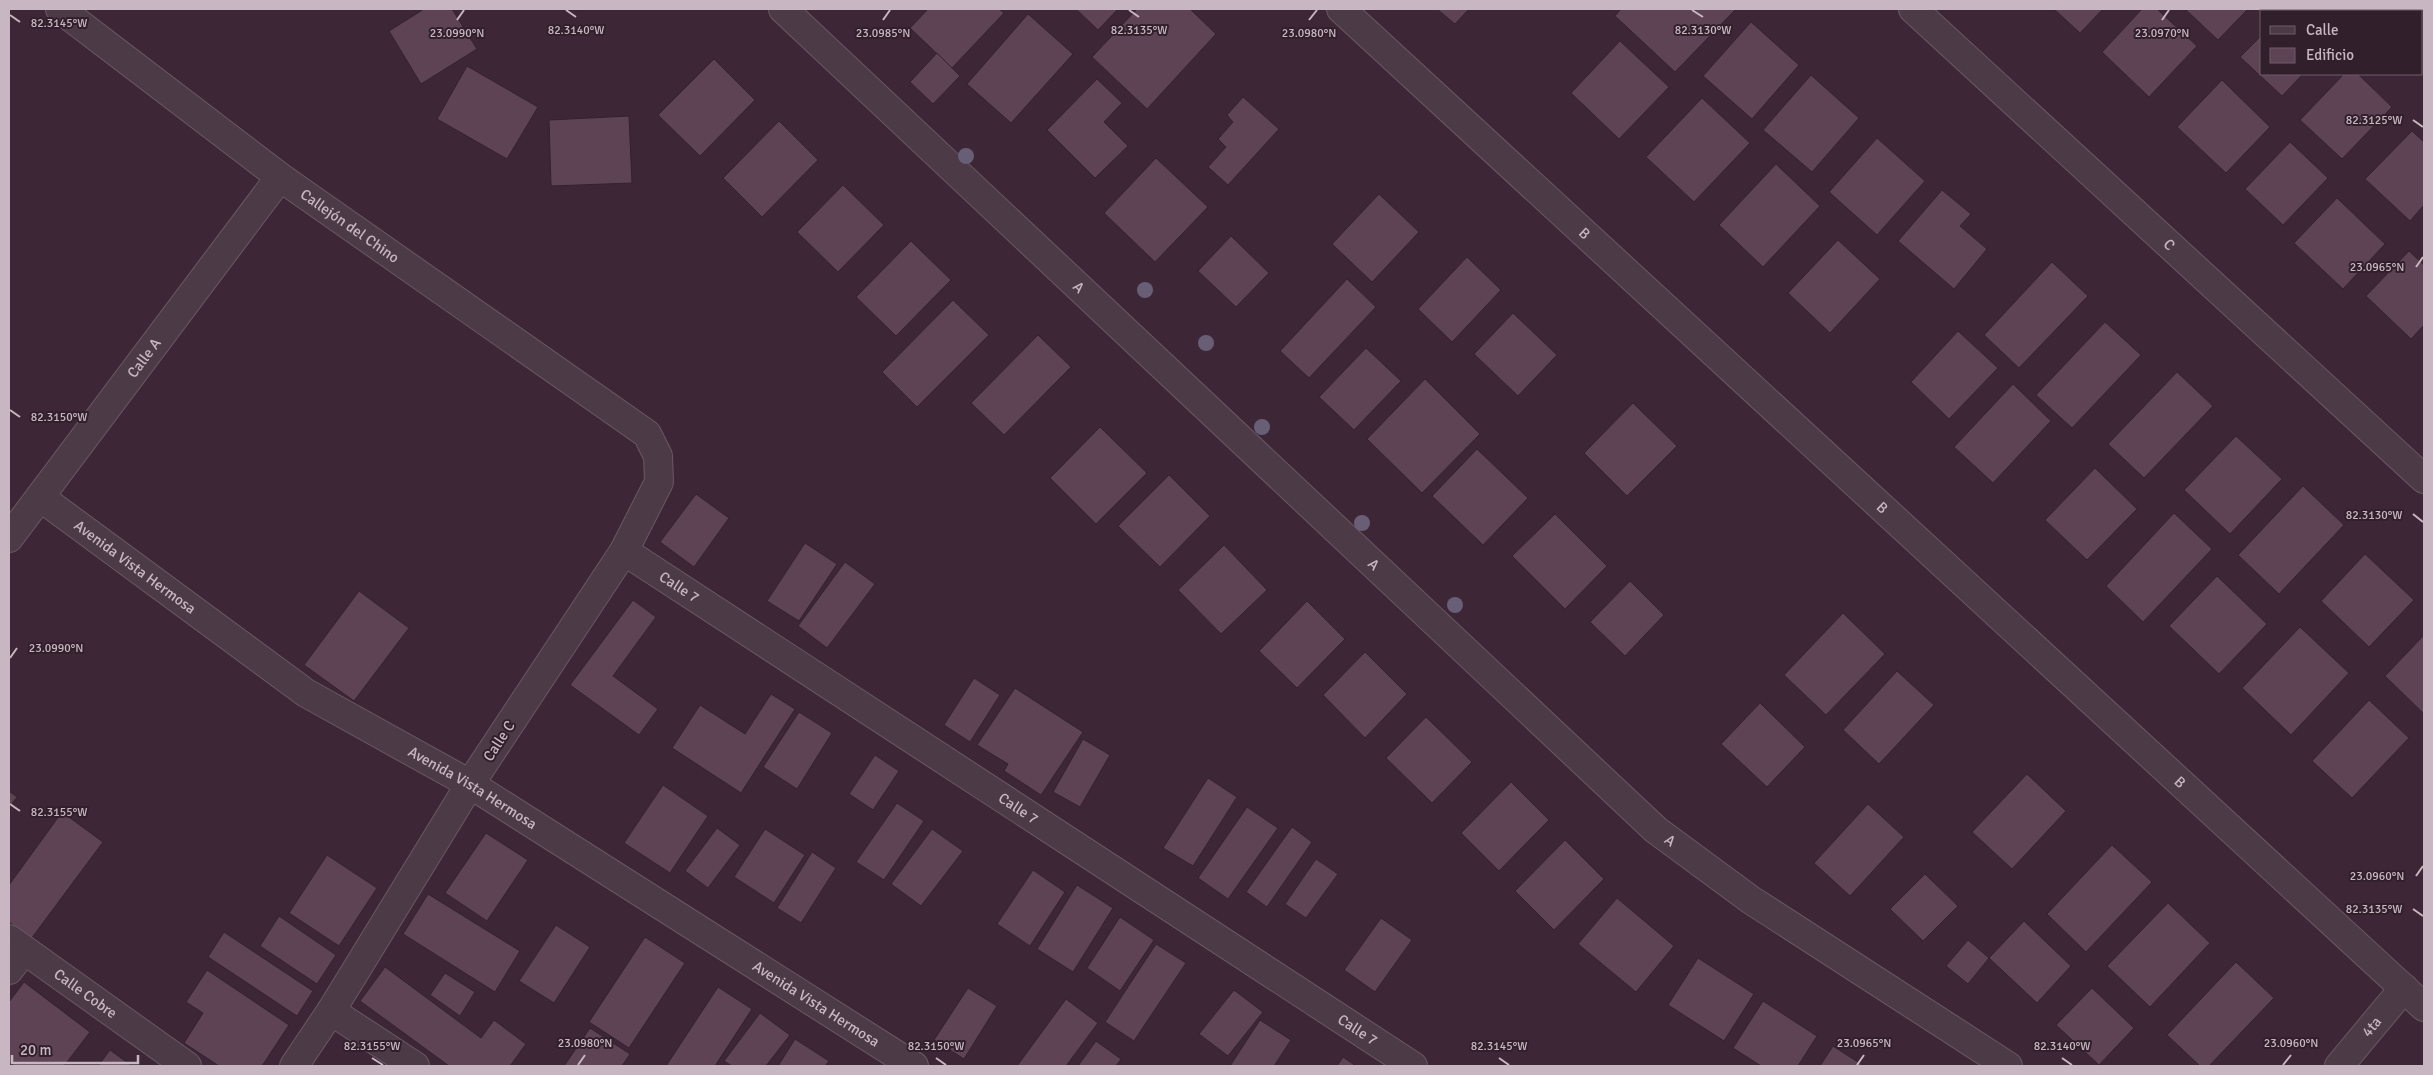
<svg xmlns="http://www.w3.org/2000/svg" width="2433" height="1075" viewBox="0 0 2433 1075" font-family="Signika,sans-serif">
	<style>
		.building { fill: #5d4354; stroke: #34212e }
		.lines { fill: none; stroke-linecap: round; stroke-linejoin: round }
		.minor-casing { stroke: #6b5865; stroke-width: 30 }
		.tertiary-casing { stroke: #6b5865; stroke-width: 30 }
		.minor { stroke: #4d3a47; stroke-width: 28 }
		.tertiary { stroke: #4d3a47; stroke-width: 28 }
		.tree { fill: #685f77 }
		.ticks { fill: none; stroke: #c8b7c2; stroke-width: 2 }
		.labels { text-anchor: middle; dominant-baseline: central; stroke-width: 4; stroke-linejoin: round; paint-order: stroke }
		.street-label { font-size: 15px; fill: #c8b7c2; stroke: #321f2c }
		.ticks-label { font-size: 12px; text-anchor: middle; fill: #c8b7c2; stroke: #321f2c; stroke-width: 4; stroke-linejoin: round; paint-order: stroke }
	</style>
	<rect width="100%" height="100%" fill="#3d2736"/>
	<g class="building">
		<polygon points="424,9 452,9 477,49 421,84 389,31"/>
		<polygon points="928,9 999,9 1004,13 952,68 910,28"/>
		<polygon points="1076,9 1118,9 1098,30"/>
		<polygon points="1137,9 1190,9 1216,34 1147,109 1092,57"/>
		<polygon points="1437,9 1469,9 1455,24"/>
		<polygon points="1621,9 1734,9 1735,10 1675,72 1615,16"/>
		<polygon points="2054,9 2103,9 2080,33"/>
		<polygon points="2142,9 2157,9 2197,46 2149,97 2102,52"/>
		<polygon points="2185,9 2248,9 2218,40"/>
		<polygon points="2286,9 2305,9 2308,11 2284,11"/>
		<polygon points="1028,14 1073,54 1011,123 967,84"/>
		<polygon points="1751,22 1799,65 1752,119 1703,76"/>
		<polygon points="2262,35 2262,74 2303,74 2282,96 2240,57"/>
		<polygon points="1620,41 1669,87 1619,139 1571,93"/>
		<polygon points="937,53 960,76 933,104 910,82"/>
		<polygon points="714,59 755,100 700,156 658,115"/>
		<polygon points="467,66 538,107 507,159 437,119"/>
		<polygon points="2344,74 2358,74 2392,107 2342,159 2300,120"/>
		<polygon points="1811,75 1859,118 1812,172 1763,130"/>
		<polygon points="1097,79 1122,103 1104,122 1128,146 1095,178 1047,130"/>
		<polygon points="2222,80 2270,127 2226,173 2177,127"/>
		<polygon points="1243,97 1279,129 1228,185 1208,167 1226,147 1218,139 1233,122 1227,115"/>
		<polygon points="1702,98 1750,143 1694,202 1646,157"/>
		<polygon points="629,116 632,183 551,186 549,120"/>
		<polygon points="779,121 818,160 762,217 723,178"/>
		<polygon points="2412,131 2424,142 2424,205 2410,221 2365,179"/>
		<polygon points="1877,138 1925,181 1877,235 1829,192"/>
		<polygon points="2290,142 2328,178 2283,225 2245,189"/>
		<polygon points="1156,158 1208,207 1155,262 1104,213"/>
		<polygon points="1776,164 1820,206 1763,267 1719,225"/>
		<polygon points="843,185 884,225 838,272 797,232"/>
		<polygon points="1942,190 1971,214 1960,226 1987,249 1954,289 1898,241"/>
		<polygon points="1379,194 1419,232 1372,282 1332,244"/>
		<polygon points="2337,198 2385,244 2343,289 2294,243"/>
		<polygon points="1231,236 1269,273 1236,307 1198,271"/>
		<polygon points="1838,240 1880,279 1830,333 1788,293"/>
		<polygon points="911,241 951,280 896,336 856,297"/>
		<polygon points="2409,251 2424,265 2424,325 2411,339 2366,296"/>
		<polygon points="1467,257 1501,290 1452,342 1418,309"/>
		<polygon points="2052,262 2088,296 2019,368 1984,335"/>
		<polygon points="1347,279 1376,307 1309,378 1280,351"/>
		<polygon points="953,300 989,335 917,407 882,372"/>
		<polygon points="1513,313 1557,355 1518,396 1474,354"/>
		<polygon points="2105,322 2141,355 2072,428 2036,395"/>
		<polygon points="1958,331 1998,368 1949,419 1911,382"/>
		<polygon points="1038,335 1071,367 1004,435 971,403"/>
		<polygon points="1366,348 1401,381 1354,430 1319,397"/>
		<polygon points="2177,372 2213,406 2144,478 2108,444"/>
		<polygon points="1425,379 1480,434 1422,493 1367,439"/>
		<polygon points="2013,384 2051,421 1993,483 1954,447"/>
		<polygon points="1633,403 1677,446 1627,496 1584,453"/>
		<polygon points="1100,427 1147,473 1096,524 1050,478"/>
		<polygon points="2236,436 2282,479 2230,534 2184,490"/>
		<polygon points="1477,449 1528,498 1483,545 1432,496"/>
		<polygon points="2095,468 2137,509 2087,560 2045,520"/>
		<polygon points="1169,475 1210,516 1160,567 1118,526"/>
		<polygon points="2303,486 2344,525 2279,594 2238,555"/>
		<polygon points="696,494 729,518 694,567 660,542"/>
		<polygon points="2174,513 2212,549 2143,622 2106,586"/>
		<polygon points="1555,514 1607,566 1565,609 1512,556"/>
		<polygon points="805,543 837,564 799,621 767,601"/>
		<polygon points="1224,545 1267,590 1221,634 1178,590"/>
		<polygon points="2365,554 2414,600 2369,647 2321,601"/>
		<polygon points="845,562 875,584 827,648 798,626"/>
		<polygon points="2217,576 2267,624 2219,674 2169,626"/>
		<polygon points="1630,581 1664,615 1625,656 1590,622"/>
		<polygon points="359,591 409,628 354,701 304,665"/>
		<polygon points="633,600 656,617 613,676 658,709 639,735 570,685"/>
		<polygon points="1307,601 1345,639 1297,688 1259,651"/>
		<polygon points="1843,613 1885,654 1826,715 1784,675"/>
		<polygon points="2300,627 2349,673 2291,735 2242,688"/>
		<polygon points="2424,635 2424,714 2385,676"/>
		<polygon points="1365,652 1407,694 1365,738 1323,695"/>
		<polygon points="1897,671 1934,705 1879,764 1843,730"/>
		<polygon points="974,678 1000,695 970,742 944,725"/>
		<polygon points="1015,688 1083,732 1041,795 1004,771 1008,764 977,745"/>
		<polygon points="771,694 795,709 741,793 672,748 700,705 745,734"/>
		<polygon points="2369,700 2409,738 2352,798 2312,761"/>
		<polygon points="1760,703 1805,747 1767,787 1721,744"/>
		<polygon points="799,712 832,733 797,789 763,767"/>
		<polygon points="1426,717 1472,762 1432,803 1386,758"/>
		<polygon points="1083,739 1110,755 1080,807 1053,792"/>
		<polygon points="875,755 899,771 873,810 849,794"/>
		<polygon points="2027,774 2066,811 2012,869 1972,832"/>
		<polygon points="1208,778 1237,797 1193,866 1163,848"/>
		<polygon points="1511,782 1549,820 1499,871 1461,833"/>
		<polygon points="663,785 708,816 670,873 624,843"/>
		<polygon points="9,791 17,797 9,808"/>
		<polygon points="897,803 924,821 884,880 856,862"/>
		<polygon points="1868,804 1904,837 1850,896 1814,863"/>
		<polygon points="1247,807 1278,828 1228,899 1198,878"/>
		<polygon points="62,812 103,842 31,939 9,922 9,885"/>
		<polygon points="1292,827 1312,842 1267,907 1246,892"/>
		<polygon points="717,828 740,845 708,888 685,871"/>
		<polygon points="765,829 805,855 774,903 734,877"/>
		<polygon points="932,829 963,851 921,906 891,884"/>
		<polygon points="486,833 528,860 487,921 445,893"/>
		<polygon points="1565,840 1604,879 1554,930 1515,891"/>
		<polygon points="2112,845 2152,882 2086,952 2047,914"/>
		<polygon points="812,852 836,868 801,923 777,908"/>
		<polygon points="327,855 377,888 339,946 289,913"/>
		<polygon points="1316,859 1338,874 1306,918 1285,904"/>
		<polygon points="1033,870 1065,892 1030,946 997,924"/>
		<polygon points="1925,874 1958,906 1923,941 1890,909"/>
		<polygon points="1077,885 1113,908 1073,972 1037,949"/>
		<polygon points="428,894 520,951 495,992 403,934"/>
		<polygon points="1617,898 1674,946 1636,992 1578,944"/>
		<polygon points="2168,903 2210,943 2150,1007 2107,966"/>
		<polygon points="279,916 336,955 317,984 260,946"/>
		<polygon points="1120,917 1154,940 1120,991 1087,968"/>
		<polygon points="1381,918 1412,940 1375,992 1344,970"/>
		<polygon points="2024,921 2071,966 2037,1003 1989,958"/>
		<polygon points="556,925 590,947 554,1003 519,981"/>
		<polygon points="224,932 313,991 297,1016 208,957"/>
		<polygon points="645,937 685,963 629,1048 589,1022"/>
		<polygon points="1968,940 1989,958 1968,984 1946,966"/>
		<polygon points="1156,944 1186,963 1134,1041 1105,1022"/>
		<polygon points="1698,958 1754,994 1724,1041 1668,1005"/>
		<polygon points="2236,962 2274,998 2209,1066 2200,1066 2167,1035"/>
		<polygon points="385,967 481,1038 494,1020 526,1044 510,1066 449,1066 360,1001"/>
		<polygon points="207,970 289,1025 262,1066 219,1066 184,1043 203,1013 186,1002"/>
		<polygon points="445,973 475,992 460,1016 430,995"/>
		<polygon points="24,982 90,1032 64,1066 15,1066 9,1062 9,1002"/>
		<polygon points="718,987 752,1009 715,1066 666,1066"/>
		<polygon points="968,988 997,1006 964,1059 934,1040"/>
		<polygon points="2092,988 2134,1028 2099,1065 2056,1025"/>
		<polygon points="1234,990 1263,1012 1228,1056 1199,1034"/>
		<polygon points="1066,999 1098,1023 1066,1066 1017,1066"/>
		<polygon points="1763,1001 1817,1036 1798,1066 1761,1066 1733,1048"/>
		<polygon points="760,1013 790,1035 766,1066 732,1066 724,1061"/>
		<polygon points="1260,1020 1291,1040 1274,1066 1230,1066"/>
		<polygon points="590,1028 630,1054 622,1066 564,1066"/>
		<polygon points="795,1039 829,1061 825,1066 778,1066"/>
		<polygon points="1096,1041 1121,1059 1116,1066 1078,1066"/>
		<polygon points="1833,1046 1864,1066 1820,1066"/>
		<polygon points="110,1050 132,1066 98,1066"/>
		<polygon points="1343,1057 1356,1066 1337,1066"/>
	</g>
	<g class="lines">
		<g class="minor-casing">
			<g id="minor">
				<path id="s1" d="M60,9l220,168 367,257 11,22 1,26 -35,69 -154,233 -139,227 -37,55"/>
				<path id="s2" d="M783,9l873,821 95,70 257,166"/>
				<path id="s3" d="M1913,9l511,470"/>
				<path id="s4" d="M40,497l266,196 164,91 444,282"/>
				<path id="s5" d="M9,538l271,-361"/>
				<path id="s6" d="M624,551l789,515"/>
				<path id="s7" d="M9,939l178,127"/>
				<polyline points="9,970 24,950"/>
				<polyline points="331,1011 415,1066"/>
				<path id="s8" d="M2339,1066l65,-78"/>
			</g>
		</g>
		<g class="tertiary-casing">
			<g id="tertiary">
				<path id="s9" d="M1341,9l1083,998"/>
			</g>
		</g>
		<use href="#minor" class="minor"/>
		<use href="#tertiary" class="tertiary"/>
	</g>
	<g class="tree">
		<circle cx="966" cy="156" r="8"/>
		<circle cx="1145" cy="290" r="8"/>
		<circle cx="1206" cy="343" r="8"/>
		<circle cx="1262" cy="427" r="8"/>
		<circle cx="1362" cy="523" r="8"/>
		<circle cx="1455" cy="605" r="8"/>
	</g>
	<path class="ticks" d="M566,10l10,7M1129,10l10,7M1692,10l11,7M10,15l10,7M457,20l7,-10M883,20l7,-10M1309,20l8,-10M2162,20l7,-10M2413,120l10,7M2416,267l7,-10M10,410l10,7M2413,514l10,8M10,658l7,-10M10,804l10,7M2416,876l7,-10M2413,909l10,7M372,1058l11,7M936,1058l10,7M1499,1058l10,7M2062,1058l10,7M578,1065l7,-10M1857,1065l7,-10M2283,1065l8,-10"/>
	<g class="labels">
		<g class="street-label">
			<text stroke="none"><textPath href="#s1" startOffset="362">Callejón del Chino</textPath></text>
			<text stroke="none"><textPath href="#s9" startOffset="331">B</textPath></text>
			<text stroke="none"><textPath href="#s3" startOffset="348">C</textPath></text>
			<text stroke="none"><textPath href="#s2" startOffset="406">A</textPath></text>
			<text stroke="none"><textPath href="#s5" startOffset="225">Calle A</textPath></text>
			<text stroke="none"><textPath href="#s9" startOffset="736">B</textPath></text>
			<text stroke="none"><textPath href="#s2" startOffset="811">A</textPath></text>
			<text stroke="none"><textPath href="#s4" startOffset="118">Avenida Vista Hermosa</textPath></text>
			<text stroke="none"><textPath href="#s6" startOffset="66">Calle 7</textPath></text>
			<text transform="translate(499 741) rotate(-57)">Calle C</text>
			<text stroke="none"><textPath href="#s9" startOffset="1141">B</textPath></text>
			<text stroke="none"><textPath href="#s4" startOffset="522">Avenida Vista Hermosa</textPath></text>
			<text stroke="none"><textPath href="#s6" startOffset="471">Calle 7</textPath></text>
			<text stroke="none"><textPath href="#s2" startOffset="1216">A</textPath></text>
			<text stroke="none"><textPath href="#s7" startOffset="94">Calle Cobre</textPath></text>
			<text stroke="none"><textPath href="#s4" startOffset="928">Avenida Vista Hermosa</textPath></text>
			<text stroke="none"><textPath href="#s8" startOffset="51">4ta</textPath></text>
			<text stroke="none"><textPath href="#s6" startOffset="876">Calle 7</textPath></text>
		</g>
	</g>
	<g class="ticks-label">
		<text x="59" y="27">82.3145°W</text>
		<text x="576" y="34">82.3140°W</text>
		<text x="1139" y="34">82.3135°W</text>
		<text x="1703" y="34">82.3130°W</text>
		<text x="457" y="37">23.0990°N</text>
		<text x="883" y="37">23.0985°N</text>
		<text x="1309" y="37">23.0980°N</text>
		<text x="2162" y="37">23.0970°N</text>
		<text x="2374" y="124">82.3125°W</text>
		<text x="2377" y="271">23.0965°N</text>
		<text x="59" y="421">82.3150°W</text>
		<text x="2374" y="519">82.3130°W</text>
		<text x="56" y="652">23.0990°N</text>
		<text x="59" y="816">82.3155°W</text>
		<text x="2377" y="880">23.0960°N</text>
		<text x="2374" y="913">82.3135°W</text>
		<text x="585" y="1047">23.0980°N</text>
		<text x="1864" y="1047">23.0965°N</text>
		<text x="2291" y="1047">23.0960°N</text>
		<text x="372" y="1050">82.3155°W</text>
		<text x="936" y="1050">82.3150°W</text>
		<text x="1499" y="1050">82.3145°W</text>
		<text x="2062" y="1050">82.3140°W</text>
	</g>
	<rect width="2433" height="1075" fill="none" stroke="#c8b7c2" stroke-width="20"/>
	<rect x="2260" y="10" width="162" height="65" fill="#321f2c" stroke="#6e5c68"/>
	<rect x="2270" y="26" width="25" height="8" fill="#4d3a47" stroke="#6e5c68"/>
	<text x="2306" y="35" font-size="15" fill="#c8b7c2">Calle</text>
	<rect x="2270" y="48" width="25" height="15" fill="#5d4354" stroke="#6e5c68"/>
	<text x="2306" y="60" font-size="15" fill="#c8b7c2">Edificio</text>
	<path d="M12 1055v8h126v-8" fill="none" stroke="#c8b7c2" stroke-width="2.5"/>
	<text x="20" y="1055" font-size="15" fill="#c8b7c2" stroke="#321f2c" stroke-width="4" paint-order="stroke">20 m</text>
</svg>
